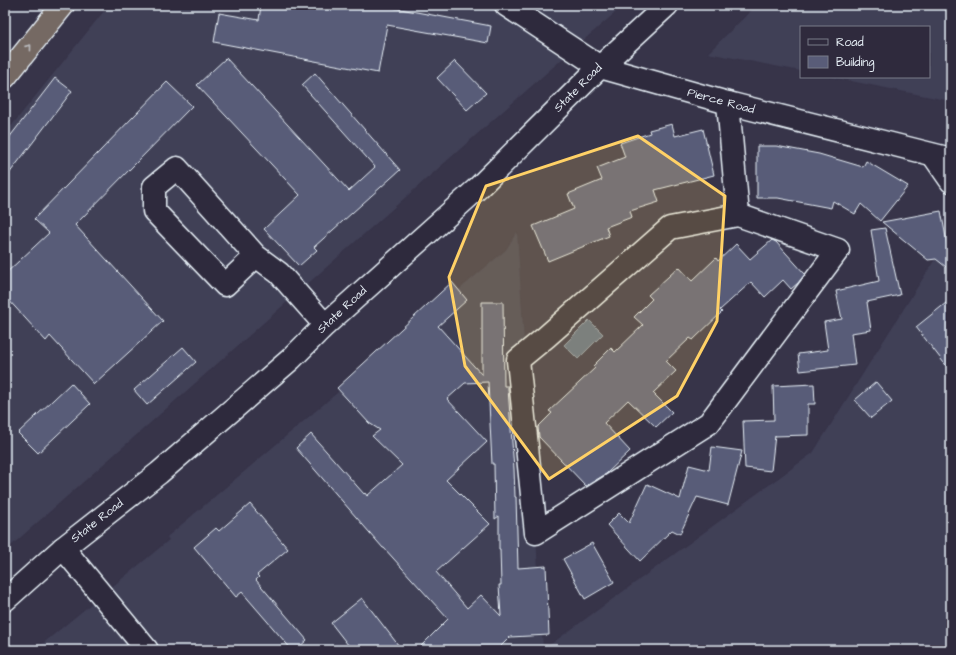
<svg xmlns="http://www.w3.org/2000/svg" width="956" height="655" viewBox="0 0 956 655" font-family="'Architects Daughter',sans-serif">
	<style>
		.built { fill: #414057 }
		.water { fill: #5c6c84; stroke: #94a1b2 }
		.building { fill: #595c78; stroke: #e8f1f8; fill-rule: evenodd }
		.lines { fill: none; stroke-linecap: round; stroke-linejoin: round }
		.minor-casing { stroke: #e8f1f8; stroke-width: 25 }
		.highway-casing { stroke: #e8f1f8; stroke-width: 25 }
		.minor { stroke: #2f2a3d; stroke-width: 22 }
		.highway { stroke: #756964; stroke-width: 22 }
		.oneway { stroke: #babbbd }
		.marked { fill: #ffd166; fill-opacity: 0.2; stroke: #ffd166; stroke-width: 3; stroke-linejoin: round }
		.labels { text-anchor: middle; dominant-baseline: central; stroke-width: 3; stroke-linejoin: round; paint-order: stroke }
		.street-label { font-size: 12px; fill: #e8f1f8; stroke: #2f2a3d }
	</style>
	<rect width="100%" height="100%" fill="#373449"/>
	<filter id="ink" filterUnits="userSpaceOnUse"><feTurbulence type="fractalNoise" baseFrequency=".025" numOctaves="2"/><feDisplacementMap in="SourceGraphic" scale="8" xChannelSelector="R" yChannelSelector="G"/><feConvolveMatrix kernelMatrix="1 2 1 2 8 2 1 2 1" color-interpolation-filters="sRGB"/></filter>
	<g filter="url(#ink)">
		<g class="built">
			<polygon points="109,5 624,5 587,37 5,551 5,134"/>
			<polygon points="757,5 951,5 951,101 831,77 929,77 929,27 801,27 801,71 708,53"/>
			<polygon points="517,232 543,650 813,453 951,234 951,650 35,650 145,560 169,540 167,537 506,250"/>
		</g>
		<polygon class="water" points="589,320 603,334 578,359 564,345"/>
		<g class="building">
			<polygon points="261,5 396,5 395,8 491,26 488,43 387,25 378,73 214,42 219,13 259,20"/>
			<polygon points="226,58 349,191 375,167 302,85 315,73 400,170 314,247 317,250 299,266 264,229 300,195 197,85"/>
			<polygon points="455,61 486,93 467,110 437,78"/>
			<polygon points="55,78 72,91 5,179 5,143"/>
			<polygon points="167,82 192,106 75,225 163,321 94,384 50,336 46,341 5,296 5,274 49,233 34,219"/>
			<polygon points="672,124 675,136 703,129 714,175 655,190 659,202 630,211 632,217 606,227 609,236 548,261 533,226 574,209 568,194 602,180 597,168 625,157 620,143 650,133 649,130"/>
			<polygon points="757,146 776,146 819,154 863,167 866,161 908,186 880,221 861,204 855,214 833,201 831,208 778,198 757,198"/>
			<polygon points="941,211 951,264 951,271 936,259 928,260 882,222"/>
			<polygon points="885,228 900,295 867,302 871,330 851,333 855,365 800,371 798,354 828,350 824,322 842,319 836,291 879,281 871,230"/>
			<polygon points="772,240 776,242 805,274 798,283 791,289 783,280 765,297 751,282 720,310 722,312 693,340 690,338 666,361 676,371 653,393 672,412 656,427 628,400 604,423 630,451 606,474 586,486 539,437 538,427 552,413 549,411 595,368 593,366 611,348 615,352 643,325 634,317 652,299 648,295 679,267 692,281 716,258 718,261 736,244 750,259"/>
			<path d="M452,282l15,18 -29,26 44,49v-73h21l1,84h4v3l6,80 1,28h1l2,71 28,-2 3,69 -39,2 -13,13h-80l31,-31 -64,-71h-1l-87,-100 15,-14 53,60 1,-1 2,3 35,-31 -30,-29 8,-6 -11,-7 -32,-35zM488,382l4,82h2l1,55 4,-3v33h1l1,36h-2l2,31 -20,-21 -14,13 -31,-36 54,-48 -44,-44 41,-38 -40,-43 18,-16z"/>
			<polygon points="951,299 951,372 916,327"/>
			<polygon points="183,347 196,362 147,405 134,390"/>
			<polygon points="876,382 892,401 871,418 855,400"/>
			<polygon points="71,383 90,404 38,453 18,433"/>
			<polygon points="814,384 815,404 808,404 808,435 775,436 775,435 771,471 745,468 743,421 774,420 773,386"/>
			<polygon points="712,447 742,451 728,505 697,497 680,534 672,530 640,561 607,525 619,513 629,523 647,484 680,499 689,465 709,470"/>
			<polygon points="250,504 288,549 257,575 259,577 256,580 307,640 296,650 292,650 242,592 236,597 194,547 216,528 219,531"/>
			<polygon points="592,543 614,582 585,599 563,559"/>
			<polygon points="362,598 402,650 352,650 331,623"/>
		</g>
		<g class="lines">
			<g class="minor-casing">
				<g id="minor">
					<polyline points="506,5 600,67 728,103 951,159"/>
					<polyline points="728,103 738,215"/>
					<polyline points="933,155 951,181"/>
					<polygon points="738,215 838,250 709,423 536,533 518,360 546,337 670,228"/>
					<polyline points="256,256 225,285 154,211 154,187 177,168 256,256 279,273 325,325"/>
					<polyline points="63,548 147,650"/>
					<polyline points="5,600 63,548 159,473 291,359 325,325 478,188 600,67 667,5"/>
				</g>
			</g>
			<g class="highway-casing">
				<polyline id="highway" points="5,77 63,5"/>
			</g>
			<use href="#minor" class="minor"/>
			<use href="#highway" class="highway"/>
		</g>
		<defs><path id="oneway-chevron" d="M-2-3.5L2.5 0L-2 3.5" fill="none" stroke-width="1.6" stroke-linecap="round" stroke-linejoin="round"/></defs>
		<use class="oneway" href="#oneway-chevron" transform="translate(29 47) rotate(-51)"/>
	</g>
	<path class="marked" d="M638,136l87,60 -8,125 -40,75 -128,83 -84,-113 -16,-89 37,-91z"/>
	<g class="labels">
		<g class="street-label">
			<text transform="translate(578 88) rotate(-45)">State Road</text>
			<text transform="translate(721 101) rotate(15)">Pierce Road</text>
			<text transform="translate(342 310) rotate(-43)">State Road</text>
			<text transform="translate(97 521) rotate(-38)">State Road</text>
		</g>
	</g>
	<rect width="956" height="655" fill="none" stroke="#2f2a3d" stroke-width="20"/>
	<rect x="10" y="10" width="936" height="635" fill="none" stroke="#e8f1f8" stroke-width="1.5" filter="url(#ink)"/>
	<rect x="800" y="26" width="130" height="52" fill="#2f2a3d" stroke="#797a88"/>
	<rect x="808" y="39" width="20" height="6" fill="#2f2a3d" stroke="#797a88"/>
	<text x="836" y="46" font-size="12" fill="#e8f1f8">Road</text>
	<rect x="808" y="56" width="20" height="12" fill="#595c78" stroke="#797a88"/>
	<text x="836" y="66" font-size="12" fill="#e8f1f8">Building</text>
</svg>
